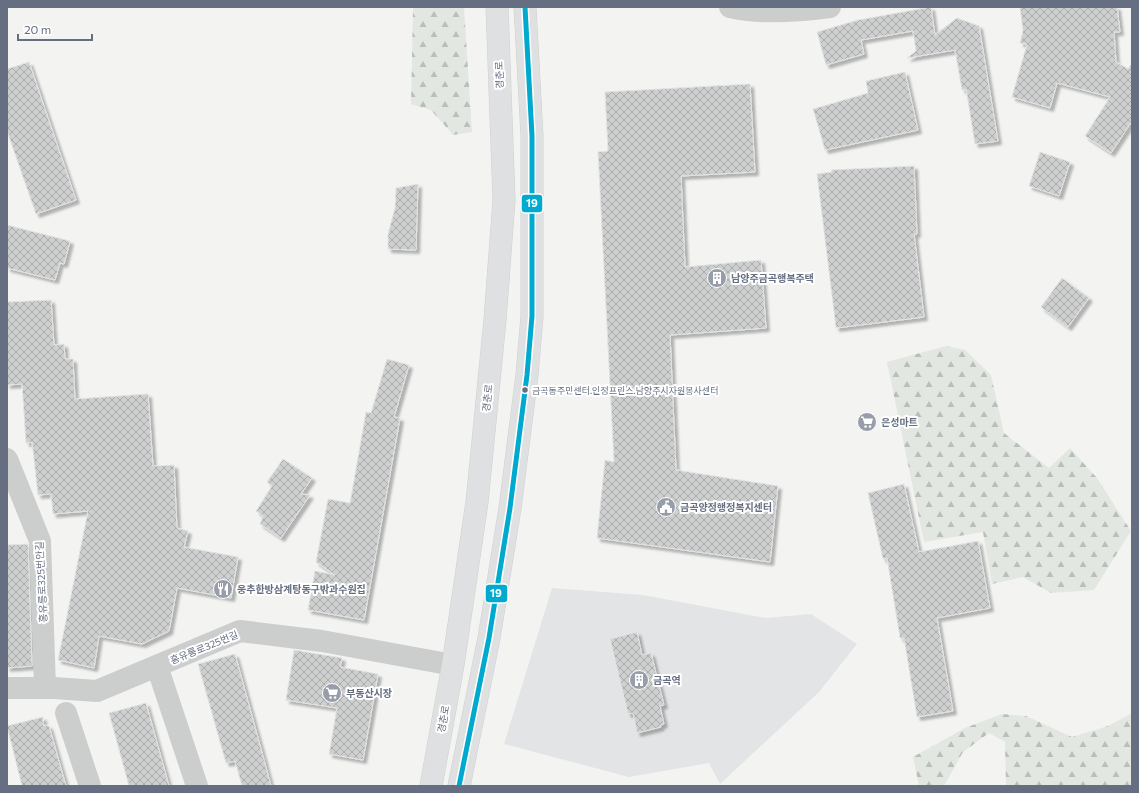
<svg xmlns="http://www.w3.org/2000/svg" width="1139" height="793" viewBox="0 0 1139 793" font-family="Commissioner,'Noto Sans KR',sans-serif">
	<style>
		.built { fill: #e3e4e5 }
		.forest { fill: url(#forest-firs) }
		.building { fill: url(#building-cross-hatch); stroke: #e2e3e2; filter: url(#shadow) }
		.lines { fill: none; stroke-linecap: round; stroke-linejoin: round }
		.secondary-casing { stroke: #cfd0d0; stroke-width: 23 }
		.street { stroke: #cccdcd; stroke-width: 22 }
		.secondary { stroke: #dfe0e1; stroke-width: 22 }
		.bus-1-casing { stroke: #fff; stroke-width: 8 }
		.bus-1 { stroke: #00a9ce; stroke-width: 5 }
		.bus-dot { fill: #656f81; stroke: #fff; stroke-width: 1.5 }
		.labels { text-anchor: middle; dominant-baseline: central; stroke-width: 4; stroke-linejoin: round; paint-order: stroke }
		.bus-label { font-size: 9px; fill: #656f81; stroke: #fff; text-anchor: start }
		.street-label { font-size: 10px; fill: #656f81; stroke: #fff }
		.poi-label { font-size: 10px; font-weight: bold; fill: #656f81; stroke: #fff; text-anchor: start }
		.line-badge { stroke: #fff; stroke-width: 1.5 }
		.badge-label { font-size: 11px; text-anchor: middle; font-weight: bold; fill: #fff }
	</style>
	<defs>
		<pattern id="forest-firs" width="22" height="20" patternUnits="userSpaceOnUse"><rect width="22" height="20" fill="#e2e7e1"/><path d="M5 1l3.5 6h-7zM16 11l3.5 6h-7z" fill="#bbbfbc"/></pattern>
		<pattern id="building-cross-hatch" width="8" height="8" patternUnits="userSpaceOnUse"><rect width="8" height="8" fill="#cecfcf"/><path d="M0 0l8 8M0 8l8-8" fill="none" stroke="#abacad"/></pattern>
		<filter id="shadow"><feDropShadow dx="3.5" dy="3.5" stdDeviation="1" flood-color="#0004"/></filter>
	</defs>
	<rect width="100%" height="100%" fill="#f3f4f2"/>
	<polygon class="built" points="552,588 643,595 766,618 811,614 857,644 819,692 720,784 709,763 629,777 504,744"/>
	<g class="forest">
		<polygon points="413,7 464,7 472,132 453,135 431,110 411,104"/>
		<polygon points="946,346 965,350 991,375 1004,433 1049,468 1070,448 1097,478 1131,531 1094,590 1051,593 1023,577 992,584 983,532 924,542 887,362"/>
		<polygon points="1132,713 1132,786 1006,785 1005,742 989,733 963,752 944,786 919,786 913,757 965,728 1002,714 1026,716 1072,737 1108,726"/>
	</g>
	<g class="building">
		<polygon points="931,7 935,35 957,18 979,26 998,141 975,144 966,89 962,90 955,50 907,58 916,51 913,31 861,40 864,54 826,65 817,32 858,20"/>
		<polygon points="1020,7 1117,7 1120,32 1114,32 1116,62 1128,69 1132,63 1132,121 1111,153 1085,136 1110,97 1057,83 1050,108 1012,97 1027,44 1020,43 1023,31"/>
		<polygon points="29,62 76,200 36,214 7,131 7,69"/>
		<polygon points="905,72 918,130 825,150 813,109 868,93 866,81"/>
		<polygon points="750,84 755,172 681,176 685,267 761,260 766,328 670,335 676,470 778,486 770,562 597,538 605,460 614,462 598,152 608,151 605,92"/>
		<polygon points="1040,152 1070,162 1059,196 1029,186"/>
		<polygon points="914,166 917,234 914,234 924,317 836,328 817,174 832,172 831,170"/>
		<polygon points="418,184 416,250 388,249 388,234 395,208 396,188"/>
		<polygon points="7,225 70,241 64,264 60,263 55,280 7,268"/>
		<polygon points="1062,278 1089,298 1068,327 1041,307"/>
		<polygon points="51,300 54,345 64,344 65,359 73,359 75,399 148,394 153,466 174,465 177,528 188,531 184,547 238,557 231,598 177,588 169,631 142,644 99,636 94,668 58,660 88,511 53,514 51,494 38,495 32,442 26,443 22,384 7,385 7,302"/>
		<polygon points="387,359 409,365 394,417 400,418 364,620 308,610 315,571 335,575 316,562 328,499 350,503 366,412 371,413"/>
		<polygon points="283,459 312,478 301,494 310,495 281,538 260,524 263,516 256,511 272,486 267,482"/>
		<polygon points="904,484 919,552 978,541 990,608 937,618 953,711 917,717 904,638 900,638 887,558 883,559 868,493"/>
		<polygon points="28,544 32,666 7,668 7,545"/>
		<polygon points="637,632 642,655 651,653 664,705 660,706 664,724 660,725 661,727 637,733 633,713 628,714 610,639"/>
		<polygon points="294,650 342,658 340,667 378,674 363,760 329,754 337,708 286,700"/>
		<polygon points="235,654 264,760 271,786 242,786 235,761 226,763 198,664"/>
		<polygon points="146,703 169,786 129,786 109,713"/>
		<polygon points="43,717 43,725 49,726 66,786 22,786 7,726"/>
	</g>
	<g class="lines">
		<g class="secondary-casing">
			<g id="secondary">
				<polyline points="431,786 453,665 477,502 495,320 504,200 497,7"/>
				<polyline points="459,786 489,638 510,508 527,375 532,316 532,136 525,7"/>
			</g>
		</g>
		<g class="street">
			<path d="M730,7c29,7 70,4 100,0"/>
			<polyline points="7,459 40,541 45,688"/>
			<polyline points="157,666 197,786"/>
			<polyline points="7,688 54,688 97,691 240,631 322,641 453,665"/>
			<polyline points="66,713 90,786"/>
		</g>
		<use href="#secondary" class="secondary"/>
		<g class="bus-1-casing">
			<polyline id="bus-1" points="459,786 489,638 510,508 527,375 532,316 532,136 525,7"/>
		</g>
		<use href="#bus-1" class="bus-1"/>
	</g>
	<defs>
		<g id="building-disc" transform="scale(1)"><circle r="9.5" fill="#979ea9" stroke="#fff"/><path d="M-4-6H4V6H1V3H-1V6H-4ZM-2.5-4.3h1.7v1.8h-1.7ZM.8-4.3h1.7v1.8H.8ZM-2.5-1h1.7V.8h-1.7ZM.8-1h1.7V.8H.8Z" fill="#fff"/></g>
		<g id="supermarket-disc" transform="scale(1)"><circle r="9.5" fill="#979ea9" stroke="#fff"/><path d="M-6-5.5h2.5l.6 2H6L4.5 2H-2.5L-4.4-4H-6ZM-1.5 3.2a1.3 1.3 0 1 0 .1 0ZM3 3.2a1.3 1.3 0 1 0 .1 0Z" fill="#fff"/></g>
		<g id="civic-disc" transform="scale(1)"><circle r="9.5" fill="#979ea9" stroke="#fff"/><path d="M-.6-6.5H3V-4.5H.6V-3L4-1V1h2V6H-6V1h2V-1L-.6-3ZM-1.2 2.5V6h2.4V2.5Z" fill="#fff"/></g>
		<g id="restaurant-disc" transform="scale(1)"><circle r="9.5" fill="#979ea9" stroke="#fff"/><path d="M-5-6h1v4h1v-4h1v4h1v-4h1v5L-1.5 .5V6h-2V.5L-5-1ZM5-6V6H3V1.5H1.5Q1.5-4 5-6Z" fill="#fff"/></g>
	</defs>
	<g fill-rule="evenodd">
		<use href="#building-disc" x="717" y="278"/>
		<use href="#supermarket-disc" x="867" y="422"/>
		<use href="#civic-disc" x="666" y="507"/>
		<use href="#restaurant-disc" x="223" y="589"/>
		<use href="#building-disc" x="639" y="680"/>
		<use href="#supermarket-disc" x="332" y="693"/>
	</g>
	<circle class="bus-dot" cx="525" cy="390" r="3.5"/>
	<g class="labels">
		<g class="bus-label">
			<text x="532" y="390">금곡동주민센터.인정프린스.남양주시자원봉사센터</text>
		</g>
		<g class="street-label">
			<text transform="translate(499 75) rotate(-92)">경춘로</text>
			<text transform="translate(487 398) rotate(-84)">경춘로</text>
			<text transform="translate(41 582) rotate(-93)">홍유릉로325번안길</text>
			<text transform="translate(204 647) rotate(-22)">홍유릉로325번길</text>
			<text transform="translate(443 719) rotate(-80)">경춘로</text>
		</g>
		<g class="poi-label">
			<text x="731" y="278">남양주금곡행복주택</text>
			<text x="881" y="422">은성마트</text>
			<text x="680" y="507">금곡양정행정복지센터</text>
			<text x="237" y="589">웅추한방삼계탕동구밖과수원집</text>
			<text x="653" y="680">금곡역</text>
			<text x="346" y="693">부동산시장</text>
		</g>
	</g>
	<g class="line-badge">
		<rect x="521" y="194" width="22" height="19" rx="4" fill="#00a9ce"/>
		<rect x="485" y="584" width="23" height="19" rx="4" fill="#00a9ce"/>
	</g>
	<g class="badge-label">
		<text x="532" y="207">19</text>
		<text x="496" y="597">19</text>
	</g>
	<rect width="1139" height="793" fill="none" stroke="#656f81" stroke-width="16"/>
	<path d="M18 34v6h74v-6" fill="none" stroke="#656f81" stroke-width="2"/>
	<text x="24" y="34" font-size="12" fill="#656f81" stroke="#ffffff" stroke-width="3" paint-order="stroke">20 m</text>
</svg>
